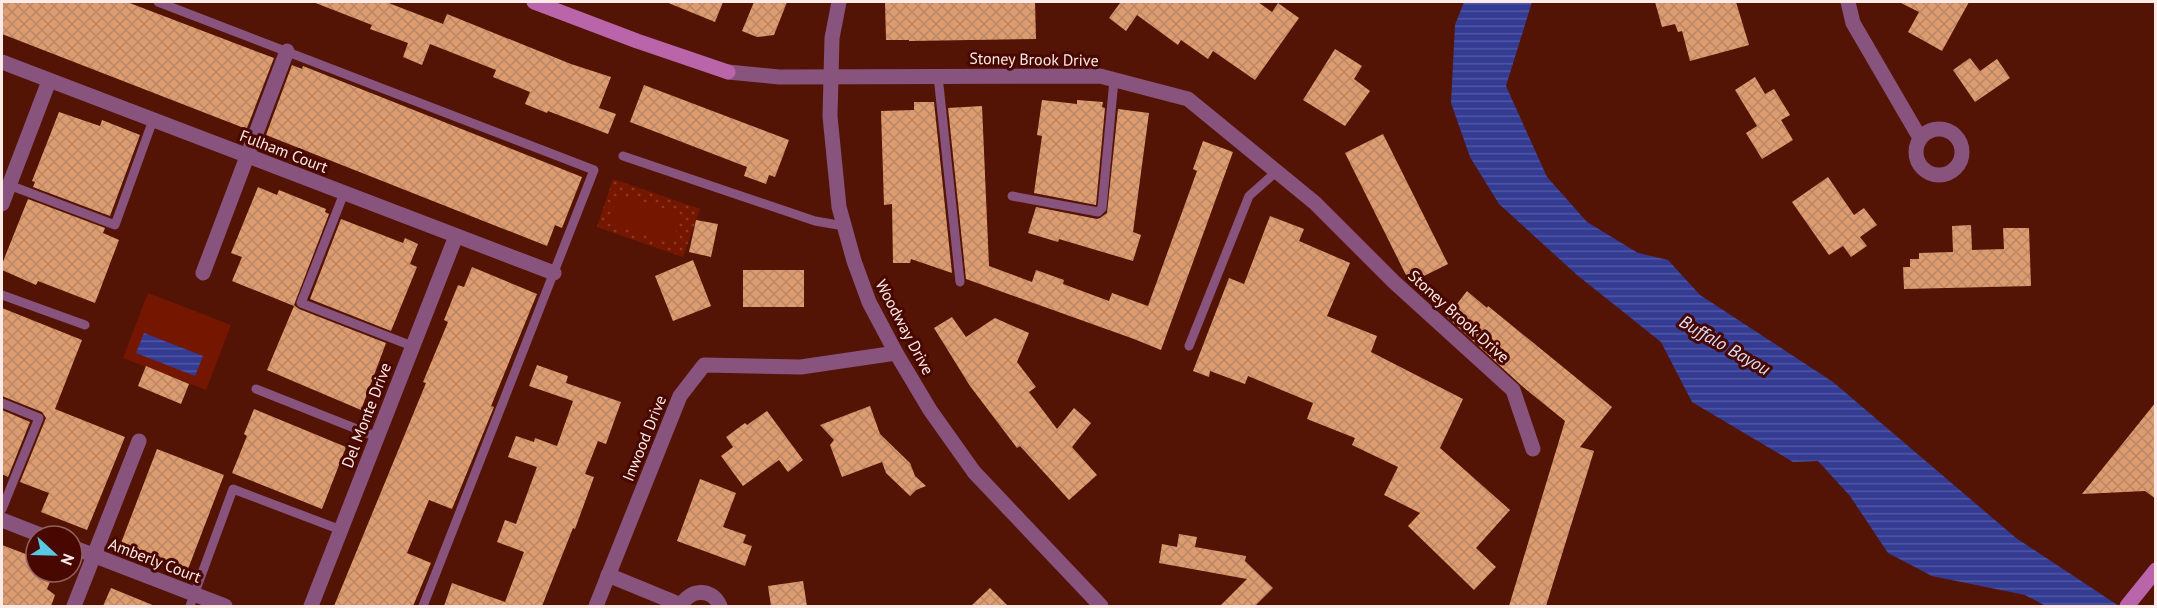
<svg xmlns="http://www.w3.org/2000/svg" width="2157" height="608" viewBox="0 0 2157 608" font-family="'PT Sans',sans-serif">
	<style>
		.grass { fill: url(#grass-dots) }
		.garden { fill: #751700 }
		.water { fill: url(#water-rules) }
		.building { fill: url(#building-cross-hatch) }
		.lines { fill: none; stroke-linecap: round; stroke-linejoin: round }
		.lane { stroke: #88537d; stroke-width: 9 }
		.street { stroke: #88537d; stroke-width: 15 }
		.secondary { stroke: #ba65aa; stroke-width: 15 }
		.labels { text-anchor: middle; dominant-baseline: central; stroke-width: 6; stroke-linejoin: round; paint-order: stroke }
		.street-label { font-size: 16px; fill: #fcebe7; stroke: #480700 }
		.water-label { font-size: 18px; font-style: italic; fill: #d8dff8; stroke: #480700 }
	</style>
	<defs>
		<pattern id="grass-dots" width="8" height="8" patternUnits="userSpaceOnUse" patternTransform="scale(1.5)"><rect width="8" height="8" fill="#751700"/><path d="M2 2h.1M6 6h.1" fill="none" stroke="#8a3925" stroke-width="1.8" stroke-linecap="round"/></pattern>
		<pattern id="water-rules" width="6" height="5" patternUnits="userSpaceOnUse" patternTransform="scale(1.5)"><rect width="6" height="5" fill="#343b93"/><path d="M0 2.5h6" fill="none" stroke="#5258a2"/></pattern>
		<pattern id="building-cross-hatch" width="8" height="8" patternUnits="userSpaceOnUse" patternTransform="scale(1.5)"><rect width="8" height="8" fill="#dd9c70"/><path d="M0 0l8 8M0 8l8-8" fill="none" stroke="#b98665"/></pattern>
	</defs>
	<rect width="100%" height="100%" fill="#541405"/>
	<polygon class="grass" points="613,179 700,209 683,257 597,227"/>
	<g class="garden">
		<polygon points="618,194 681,215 672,243 609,223"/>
		<polygon points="148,293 231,325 206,390 123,358"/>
	</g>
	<g class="water">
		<polygon points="1464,2 1532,2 1506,86 1547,177 1587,222 1638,253 1668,260 1700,295 1833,382 2016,538 2119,606 2046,606 2025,595 1932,576 1888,553 1850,496 1818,461 1793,462 1692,402 1661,342 1577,275 1499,204 1470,157 1451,103 1455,25"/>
		<polygon points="144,333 203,356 195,376 136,353"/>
	</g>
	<g class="building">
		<polygon points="2,2 127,2 274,58 247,128 244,128 2,34"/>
		<polygon points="313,2 386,2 443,24 447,14 571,64 611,77 599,108 616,114 608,134 548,111 547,113 525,104 530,92 493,77 496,70 430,44 422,65 403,57 408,43 370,29 372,25"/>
		<polygon points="666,2 723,2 715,22"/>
		<polygon points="754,2 787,2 774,35 757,37 742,31"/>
		<polygon points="885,2 1035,2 1036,39 909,41 909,40 886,40"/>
		<polygon points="1118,2 1258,2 1272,12 1278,3 1299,18 1255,80 1213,51 1208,59 1181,40 1178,45 1137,15 1126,31 1109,18 1120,3"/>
		<polygon points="1655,2 1736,2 1749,45 1690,61 1682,31 1678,32 1675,24 1662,27"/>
		<polygon points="1899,2 1969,2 1942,51 1908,32 1919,12"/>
		<polygon points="1335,49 1362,66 1354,79 1370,91 1345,126 1303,100"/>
		<polygon points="1970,58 1980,71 1997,59 2010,78 1975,102 1953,70"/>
		<polygon points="292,65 302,69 303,66 582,177 562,228 555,225 547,246 266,135"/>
		<polygon points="1755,77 1765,94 1774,89 1790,115 1781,120 1793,140 1762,159 1746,133 1757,126 1735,90"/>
		<polygon points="644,85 789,140 775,177 769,175 766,184 744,176 747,167 630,122"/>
		<polygon points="1042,100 1077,104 1077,100 1103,102 1102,107 1105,108 1096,205 1034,193 1042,136 1037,135"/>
		<polygon points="914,102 934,102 952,273 911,259 910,263 893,263 892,204 884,205 881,111 914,110"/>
		<polygon points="982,106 989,266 1032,282 1036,270 1064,280 1063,284 1109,301 1112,293 1148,306 1197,171 1193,169 1203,141 1233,152 1161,350 1134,339 966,279 948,108"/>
		<polygon points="1118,109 1149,113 1133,232 1141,235 1133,261 1059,239 1058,242 1028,233 1036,207 1097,219 1100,218 1107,213"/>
		<polygon points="59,112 100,126 102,120 140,135 110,216 33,187 35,182 32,181"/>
		<polygon points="1383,134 1448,264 1410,283 1345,153"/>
		<polygon points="1828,177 1854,215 1864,208 1877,225 1860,237 1867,246 1851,257 1843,246 1829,255 1792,202"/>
		<polygon points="258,187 277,195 279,190 326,209 325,212 329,214 294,305 299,309 386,343 361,410 267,370 294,306 232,281 242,257 231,253"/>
		<polygon points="28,199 105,228 103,233 119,240 95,303 38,281 36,285 2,270 2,264"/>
		<polygon points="1270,216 1304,229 1299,241 1350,263 1327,316 1377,336 1371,352 1463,399 1440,448 1510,510 1476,548 1496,567 1474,590 1408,526 1420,513 1384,495 1398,467 1352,445 1355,438 1307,419 1313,403 1248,376 1245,384 1210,371 1209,377 1193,371 1229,278 1244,284"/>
		<polygon points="341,219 403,243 405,238 418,244 410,264 417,267 391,331 310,299"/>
		<polygon points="696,220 718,224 711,257 689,252"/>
		<polygon points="1971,225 1972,250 2004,249 2003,228 2029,228 2031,286 1904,289 1903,267 1910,267 1910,259 1919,259 1919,253 1953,252 1952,226"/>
		<polygon points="693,260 711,306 673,321 655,276"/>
		<polygon points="472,267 537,294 491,406 494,407 452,509 429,500 407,553 431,563 413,606 334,606 426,383 423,382 448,322 444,320 458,285 464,287"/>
		<rect x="743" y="270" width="61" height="37"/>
		<polygon points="1467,291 1487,308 1488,306 1612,407 1580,447 1594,451 1546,606 1509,606 1565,421 1522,386 1447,317"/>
		<polygon points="2,308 82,340 55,409 125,437 87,530 41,512 49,493 20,482 46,418 42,412 2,396"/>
		<polygon points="952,317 966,337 995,318 1029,333 1017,362 1036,387 1029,392 1057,429 1074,408 1091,423 1072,447 1097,475 1069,500 1020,446 1017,448 970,386 934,328"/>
		<polygon points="537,365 568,376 566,383 621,402 606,444 598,441 585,474 594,477 575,529 573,528 542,606 444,606 452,583 505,602 524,552 497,542 505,520 516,524 537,467 508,457 516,436 534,442 535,438 557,446 573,401 529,386"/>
		<polygon points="146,366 189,384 181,404 138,386"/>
		<polygon points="2156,402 2156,499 2145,491 2082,494"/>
		<polygon points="870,406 880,434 910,463 915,476 926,486 916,490 910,496 886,473 882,462 842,477 830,445 834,440 820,425"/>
		<polygon points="254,409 346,447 322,509 232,473 247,436 244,434"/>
		<polygon points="2,410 30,422 8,477 2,474"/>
		<polygon points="767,411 803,460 788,472 779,460 743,486 721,456 733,447 726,437 745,423 747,425"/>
		<polygon points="157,449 224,475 188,569 121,543"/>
		<polygon points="700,479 736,493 723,527 746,535 743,543 752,546 745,566 677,541"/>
		<polygon points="1179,534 1197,537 1195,547 1246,556 1245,561 1273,588 1255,606 1220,606 1247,579 1159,563 1162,544 1177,547"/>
		<polygon points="2,545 36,558 36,572 54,572 47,589 55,595 51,606 2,606"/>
		<polygon points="803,581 807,606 771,606 768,586"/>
		<polygon points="111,588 155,606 103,606"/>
		<polygon points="990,588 1008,606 971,606"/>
	</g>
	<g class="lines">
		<g class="lane">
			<polyline points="158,2 594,170 423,606"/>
			<polyline points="938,76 960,282"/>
			<polyline points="623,156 815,221 844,226"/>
			<polyline points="9,185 115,225 153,120"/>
			<polyline points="344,193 301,303 412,346"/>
			<polyline points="1012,196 1098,212 1102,208 1114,80"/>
			<polyline points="2,295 85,325"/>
			<polyline points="1189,346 1249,196 1277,171"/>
			<polyline points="256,389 377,437"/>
			<polyline points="2,403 39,418 2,509"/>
			<polyline points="190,606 233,489 341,530"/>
		</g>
		<g class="street">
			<polyline points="839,2 832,38 830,116 839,207 854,261 869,302 896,353 930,410 974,472 1101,606"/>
			<polyline points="1848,2 1853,23 1920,138"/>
			<polyline points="2,62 554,273"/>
			<polyline points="728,72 779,77 1100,76 1188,99 1315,203 1394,282 1513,390 1533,449"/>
			<circle cx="1939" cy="152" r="23"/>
			<polyline points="2,204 49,81"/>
			<polyline points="203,273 287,51"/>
			<polyline points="2,520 43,536"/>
			<polyline points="72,547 225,606"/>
			<polyline points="608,575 681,605"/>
			<polyline points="74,606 139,441"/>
			<polyline points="311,606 456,236"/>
			<polyline points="596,606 680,396 704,365 801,367 896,353"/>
			<path d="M681,606c8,-17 31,-19 39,0"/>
		</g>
		<g class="secondary">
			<polyline points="534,2 637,41 728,72"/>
			<polyline points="2127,606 2156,570"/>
		</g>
	</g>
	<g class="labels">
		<g class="street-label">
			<text transform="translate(1034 59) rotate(1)">Stoney Brook Drive</text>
			<text transform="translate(284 151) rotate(21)">Fulham Court</text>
			<text transform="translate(1459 316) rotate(42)">Stoney Brook Drive</text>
			<text transform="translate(905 327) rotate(62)">Woodway Drive</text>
			<text transform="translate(366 415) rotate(-69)">Del Monte Drive</text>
			<text transform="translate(644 438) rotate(-68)">Inwood Drive</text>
			<text transform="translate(155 560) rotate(21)">Amberly Court</text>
		</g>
		<g class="water-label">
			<text transform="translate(1725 345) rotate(30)">Buffalo Bayou</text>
		</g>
	</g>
	<rect width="2157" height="608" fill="none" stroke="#fcebe7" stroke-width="6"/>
	<g transform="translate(54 554) rotate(112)"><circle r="28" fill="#480700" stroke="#90625c" stroke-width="1.5"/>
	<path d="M0-4.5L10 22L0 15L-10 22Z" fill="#57c9e2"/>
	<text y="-9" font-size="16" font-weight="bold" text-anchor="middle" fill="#fcebe7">N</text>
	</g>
</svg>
